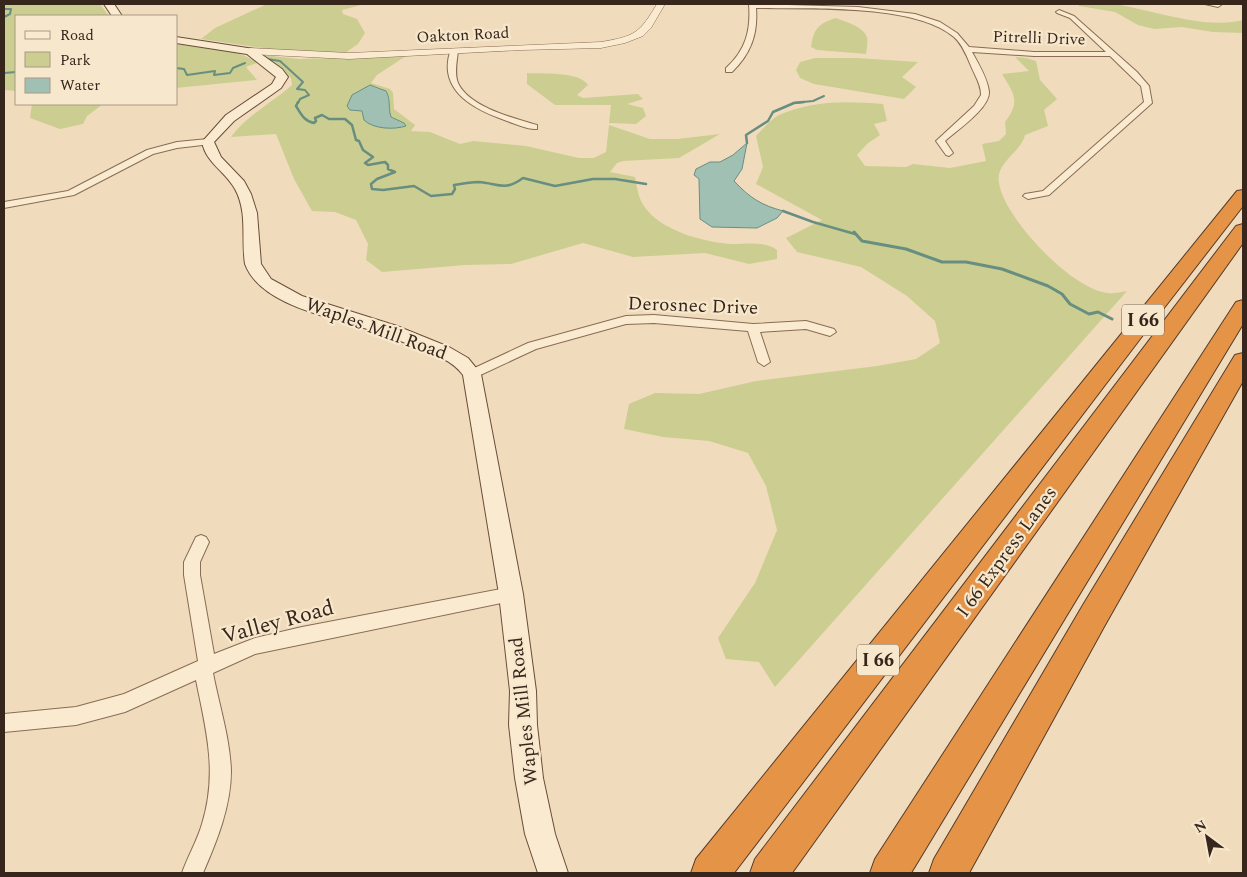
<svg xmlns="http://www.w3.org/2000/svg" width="1247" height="877" viewBox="0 0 1247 877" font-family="Spectral,serif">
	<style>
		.green { fill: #cbce90; fill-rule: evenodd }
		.water { fill: #a1c0b4; stroke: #688e81 }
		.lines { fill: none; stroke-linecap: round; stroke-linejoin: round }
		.stream-far2 { stroke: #688e81; stroke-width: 2 }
		.stream-far1 { stroke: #688e81; stroke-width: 2.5 }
		.stream { stroke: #688e81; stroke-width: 3 }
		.minor-casing { stroke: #886c55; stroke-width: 2 }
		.tertiary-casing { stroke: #886c55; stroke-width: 1 }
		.secondary-casing { stroke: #694d39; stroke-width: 2 }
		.motorway-casing { stroke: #553b2a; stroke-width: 2 }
		.minor { fill: #faead0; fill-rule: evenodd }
		.tertiary { fill: #faead0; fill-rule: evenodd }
		.secondary { fill: #faead0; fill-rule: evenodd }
		.motorway { fill: #e59347; fill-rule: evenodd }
		.labels { text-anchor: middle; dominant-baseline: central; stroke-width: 4.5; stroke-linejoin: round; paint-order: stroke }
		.far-street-label { font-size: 16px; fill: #36261b; stroke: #f7e7cc }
		.shield { fill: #f7e7cc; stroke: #706050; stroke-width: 1 }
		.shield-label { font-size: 18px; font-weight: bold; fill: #36261b }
		.street-label { font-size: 19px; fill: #36261b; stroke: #f7e7cc }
		.near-street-label { font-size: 22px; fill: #36261b; stroke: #f7e7cc }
	</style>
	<rect width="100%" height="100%" fill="#f0dcbc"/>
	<g class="green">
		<polygon points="4,4 100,4 109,16 16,16 16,91 4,90"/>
		<polygon points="267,4 365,4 342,10 343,14 357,19 365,33 358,44 345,53 269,49 201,39 215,28"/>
		<path d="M1079,4c12,0 24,-2 35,0 39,6 92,26 129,16v13l-30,-1 -31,-5 -28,2 -16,-4 -23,-13 -36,-6z"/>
		<path d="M836,18c9,4 27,8 31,19 1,4 0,12 -1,17l-49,-4 -6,-3c3,-19 7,-23 25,-29z"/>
		<path d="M176,44c26,4 60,3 81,19l-11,4 11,13 -81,8z"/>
		<path d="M263,55l36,4 107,-3 -29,19 -6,8 19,6 3,4 1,16 21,16 -4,6 19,1 30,12 13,-3 53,5 53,12h15l12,-6 3,-27 41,14h27l43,-5 -41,24 -56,3 -6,2 -7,9 25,5c2,9 3,21 9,29 15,24 61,37 89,38 14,0 32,-3 44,6v9l-28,5 -44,-11 -72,4 -50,-14 -72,21 -46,1 -83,7 -16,-12 2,-16 -12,-24 -21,-8 -23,-1 -18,-32 -18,-45 -45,3c16,-22 41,-34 61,-52l-1,-7zM374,86l8,3 6,5v16l3,7 13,6v4l-29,-1 -7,-3 -6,-12 -12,-1v-8z"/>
		<path d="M1015,57l11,1 10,3 4,19 17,19 -13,11 4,16 -23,9c-4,18 -30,27 -26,48 5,35 73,107 109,110 6,1 13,-1 19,-2l-352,396 -16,-25 -33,-3 -8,-21 37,-55 22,-53 -11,-44 -18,-33 -39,-12 -46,-4 -39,-8 5,-25 26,-11 44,1 57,-13 121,-15 39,-7 24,-16 -5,-22 -28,-25 -46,-29 -64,-15 -11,-14 36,-18 -66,-36 7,-17 -7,-31c7,-7 15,-17 23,-21 33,-15 70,-14 104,-11l4,17 -13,3 6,11 -13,9 -10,11 8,11 41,1 7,-3 37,4 36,-7 -4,-17 17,-3 7,-7 -1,-12c16,-21 9,-28 -3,-48l27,-3z"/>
		<polygon points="815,58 857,58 918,62 902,77 916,87 904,99 814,84 800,78 796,70 800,62"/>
		<path d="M527,73c15,1 52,-2 61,12l-11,10 6,3 55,-4 5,5 -16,5 16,4 3,8 -10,8 -27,-1 2,-18h-56l-28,-21z"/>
		<polygon points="32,104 103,104 87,116 83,124 60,129 30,118"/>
	</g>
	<g class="water">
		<path d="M370,85l16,6c5,8 2,18 5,26l13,6 2,3c-12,4 -33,3 -42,-6l-2,-9 -12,-1 -3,-4 5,-11z"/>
		<path d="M747,143l-5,26 -8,12c16,17 27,24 49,30l-6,7 -20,10 -45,-1 -12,-8 -1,-40 -5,-4 2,-6 14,-7h10l13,-7z"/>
	</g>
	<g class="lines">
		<g class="stream-far2">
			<polyline points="4,9 11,9 10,14 4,17"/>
			<polyline points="267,59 280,61 303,82 297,89 305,90 309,95 300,99 298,103"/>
			<polyline points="176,68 184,69 187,75 215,71 214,75 230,73 233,68 245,63"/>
			<polyline points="4,73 16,72"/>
			<polyline points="793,103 813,101 824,96"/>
		</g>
		<g class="stream-far1">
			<path d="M298,102l-2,4c5,8 8,15 18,17l2,-2 -1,-3 7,-3 7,4h16l7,6 4,15 3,1 4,9 10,7 -8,6 3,2 17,-3 3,3v4l7,3 -18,7 -6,5 1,5 11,1 31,-4 17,10 21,-2 3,-5 -1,-4c8,-1 16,-3 24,-3 20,1 26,10 45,-4l32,8 38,-7h22l31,5"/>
			<polyline points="747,143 746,135 768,121 773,112 794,103 804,102"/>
			<polyline points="783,211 813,222 855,234"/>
		</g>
		<polyline class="stream" points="854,232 862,241 906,249 942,262 966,262 1002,269 1048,286 1062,294 1070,304 1089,314 1098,312 1112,319"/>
		<g class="minor-casing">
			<g id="minor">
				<path d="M749,4l109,3 57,7 25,8 17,11 12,14 65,5h72l-36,-34 -13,-5 -1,-1 3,-2 15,6 63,56 12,14 3,17 -103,92 -21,4 -5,-3 2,-2 18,-3 101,-89 -3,-16 -31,-30h-76l-62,-4c6,11 16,27 17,40 1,16 -33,39 -44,49l8,12 -4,3 -3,-1 -10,-14 38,-35 7,-11c0,-11 -6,-19 -10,-29 -4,-10 -9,-22 -17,-29 -39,-34 -148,-28 -198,-29 2,26 -5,46 -24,64h-6v-4c20,-18 25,-38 23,-64z"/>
				<polygon points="1205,4 1220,4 1221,5 1218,7"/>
				<path d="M451,49l7,2c-1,10 -4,22 0,32 11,24 55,35 79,42v4c-9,1 -21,-5 -30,-8 -32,-11 -71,-30 -56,-72z"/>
				<polygon points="208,139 212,142 211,144 177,148 153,154 74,195 4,208 4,202 68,191 147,150 177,142"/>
				<polygon points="654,315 753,324 806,321 834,329 836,332 830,336 806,329 760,332 770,362 764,366 758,362 748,331 654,323 626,324 536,349 476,377 468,377 466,374 468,371 528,343 626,316"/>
				<path d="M201,535l5,2 3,5 -9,20v13l14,79 41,-16 47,-11 209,-40 6,2 2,5 -2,5 -6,2 -256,53 -42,19c6,32 17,65 18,98 0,35 -14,70 -28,102h-21c6,-17 15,-32 20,-49 16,-52 4,-94 -6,-144l-71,32 -49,13 -72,7v-18l72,-7 48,-13 74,-33 -14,-86v-13l12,-25z"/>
			</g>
		</g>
		<g class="tertiary-casing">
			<path id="tertiary" d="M657,4h8l-14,24 -8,8 -18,7 -24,5 -80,2 -172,9 -99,-5 -5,-3 5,-3 99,5 252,-11c34,-6 38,-8 56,-38z"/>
		</g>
		<g class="secondary-casing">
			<g id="secondary">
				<polygon points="104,4 114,4 122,16 112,16"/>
				<path d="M176,37l78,12 28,20 6,8 -7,11 -47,33 -20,21 7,15 23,24 7,13 6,19 4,51 10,15 31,17 95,30 52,21 19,11 13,16 42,220 13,97 1,34 6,53 12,56 13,39h-30l-13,-39 -10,-56 -6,-53 1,-34 -11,-97 -36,-219c-11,-15 -29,-21 -46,-27 -16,-7 -33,-14 -50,-19 -37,-12 -107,-24 -122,-65 -4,-26 3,-51 -10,-75 -10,-18 -29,-26 -33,-47l24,-27 46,-31 4,-7 -29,-23 -71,-11z"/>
			</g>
		</g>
		<g class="motorway-casing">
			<g id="motorway">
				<polygon points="1243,190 1243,206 1140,339 734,873 691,873 696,859 1237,191"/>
				<polygon points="1243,224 1243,243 792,873 750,873 755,859 1236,226"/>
				<polygon points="1243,300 1243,324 911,873 870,873 875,859 1236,302"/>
				<polygon points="1243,353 1243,381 1105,625 969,873 929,873 934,859 1083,605 1235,355"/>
			</g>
		</g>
		<use href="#minor" class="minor"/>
		<use href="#tertiary" class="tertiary"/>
		<use href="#secondary" class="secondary"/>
		<use href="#motorway" class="motorway"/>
	</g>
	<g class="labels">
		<g class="far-street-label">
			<text transform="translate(463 35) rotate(-3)">Oakton Road</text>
			<text transform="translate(1039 38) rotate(2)">Pitrelli Drive</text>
		</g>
		<g class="shield">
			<rect x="1122" y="304.5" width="42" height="31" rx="4"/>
			<rect x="857" y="644.5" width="42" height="31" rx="4"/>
		</g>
		<g class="shield-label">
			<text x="1143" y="320">I 66</text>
			<text x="878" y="660">I 66</text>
		</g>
		<g class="street-label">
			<text transform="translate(693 306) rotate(2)">Derosnec Drive</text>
			<text transform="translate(376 329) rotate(20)">Waples Mill Road</text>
			<text transform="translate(1007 552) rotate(-54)">I 66 Express Lanes</text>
			<text transform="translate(524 711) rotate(-96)">Waples Mill Road</text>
		</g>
		<g class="near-street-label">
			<text transform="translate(278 622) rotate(-15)">Valley Road</text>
		</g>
	</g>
	<rect width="1247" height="877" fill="none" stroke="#36261b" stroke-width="10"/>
	<rect x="15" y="15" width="162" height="90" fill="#f7e7cc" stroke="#aa9a85"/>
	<rect x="25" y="31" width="25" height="8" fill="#faead0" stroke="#aa9a85"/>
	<text x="60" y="40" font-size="15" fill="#36261b">Road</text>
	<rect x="25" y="52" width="25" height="15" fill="#cbce90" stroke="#aa9a85"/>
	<text x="60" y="65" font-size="15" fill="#36261b">Park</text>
	<rect x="25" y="78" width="25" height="15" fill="#a1c0b4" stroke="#aa9a85"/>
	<text x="60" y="90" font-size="15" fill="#36261b">Water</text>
	<g transform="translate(1207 837) rotate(328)" stroke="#f7e7cc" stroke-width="4" paint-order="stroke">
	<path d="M0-4L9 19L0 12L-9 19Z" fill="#36261b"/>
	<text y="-8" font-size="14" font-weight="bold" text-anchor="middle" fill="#36261b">N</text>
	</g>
</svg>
